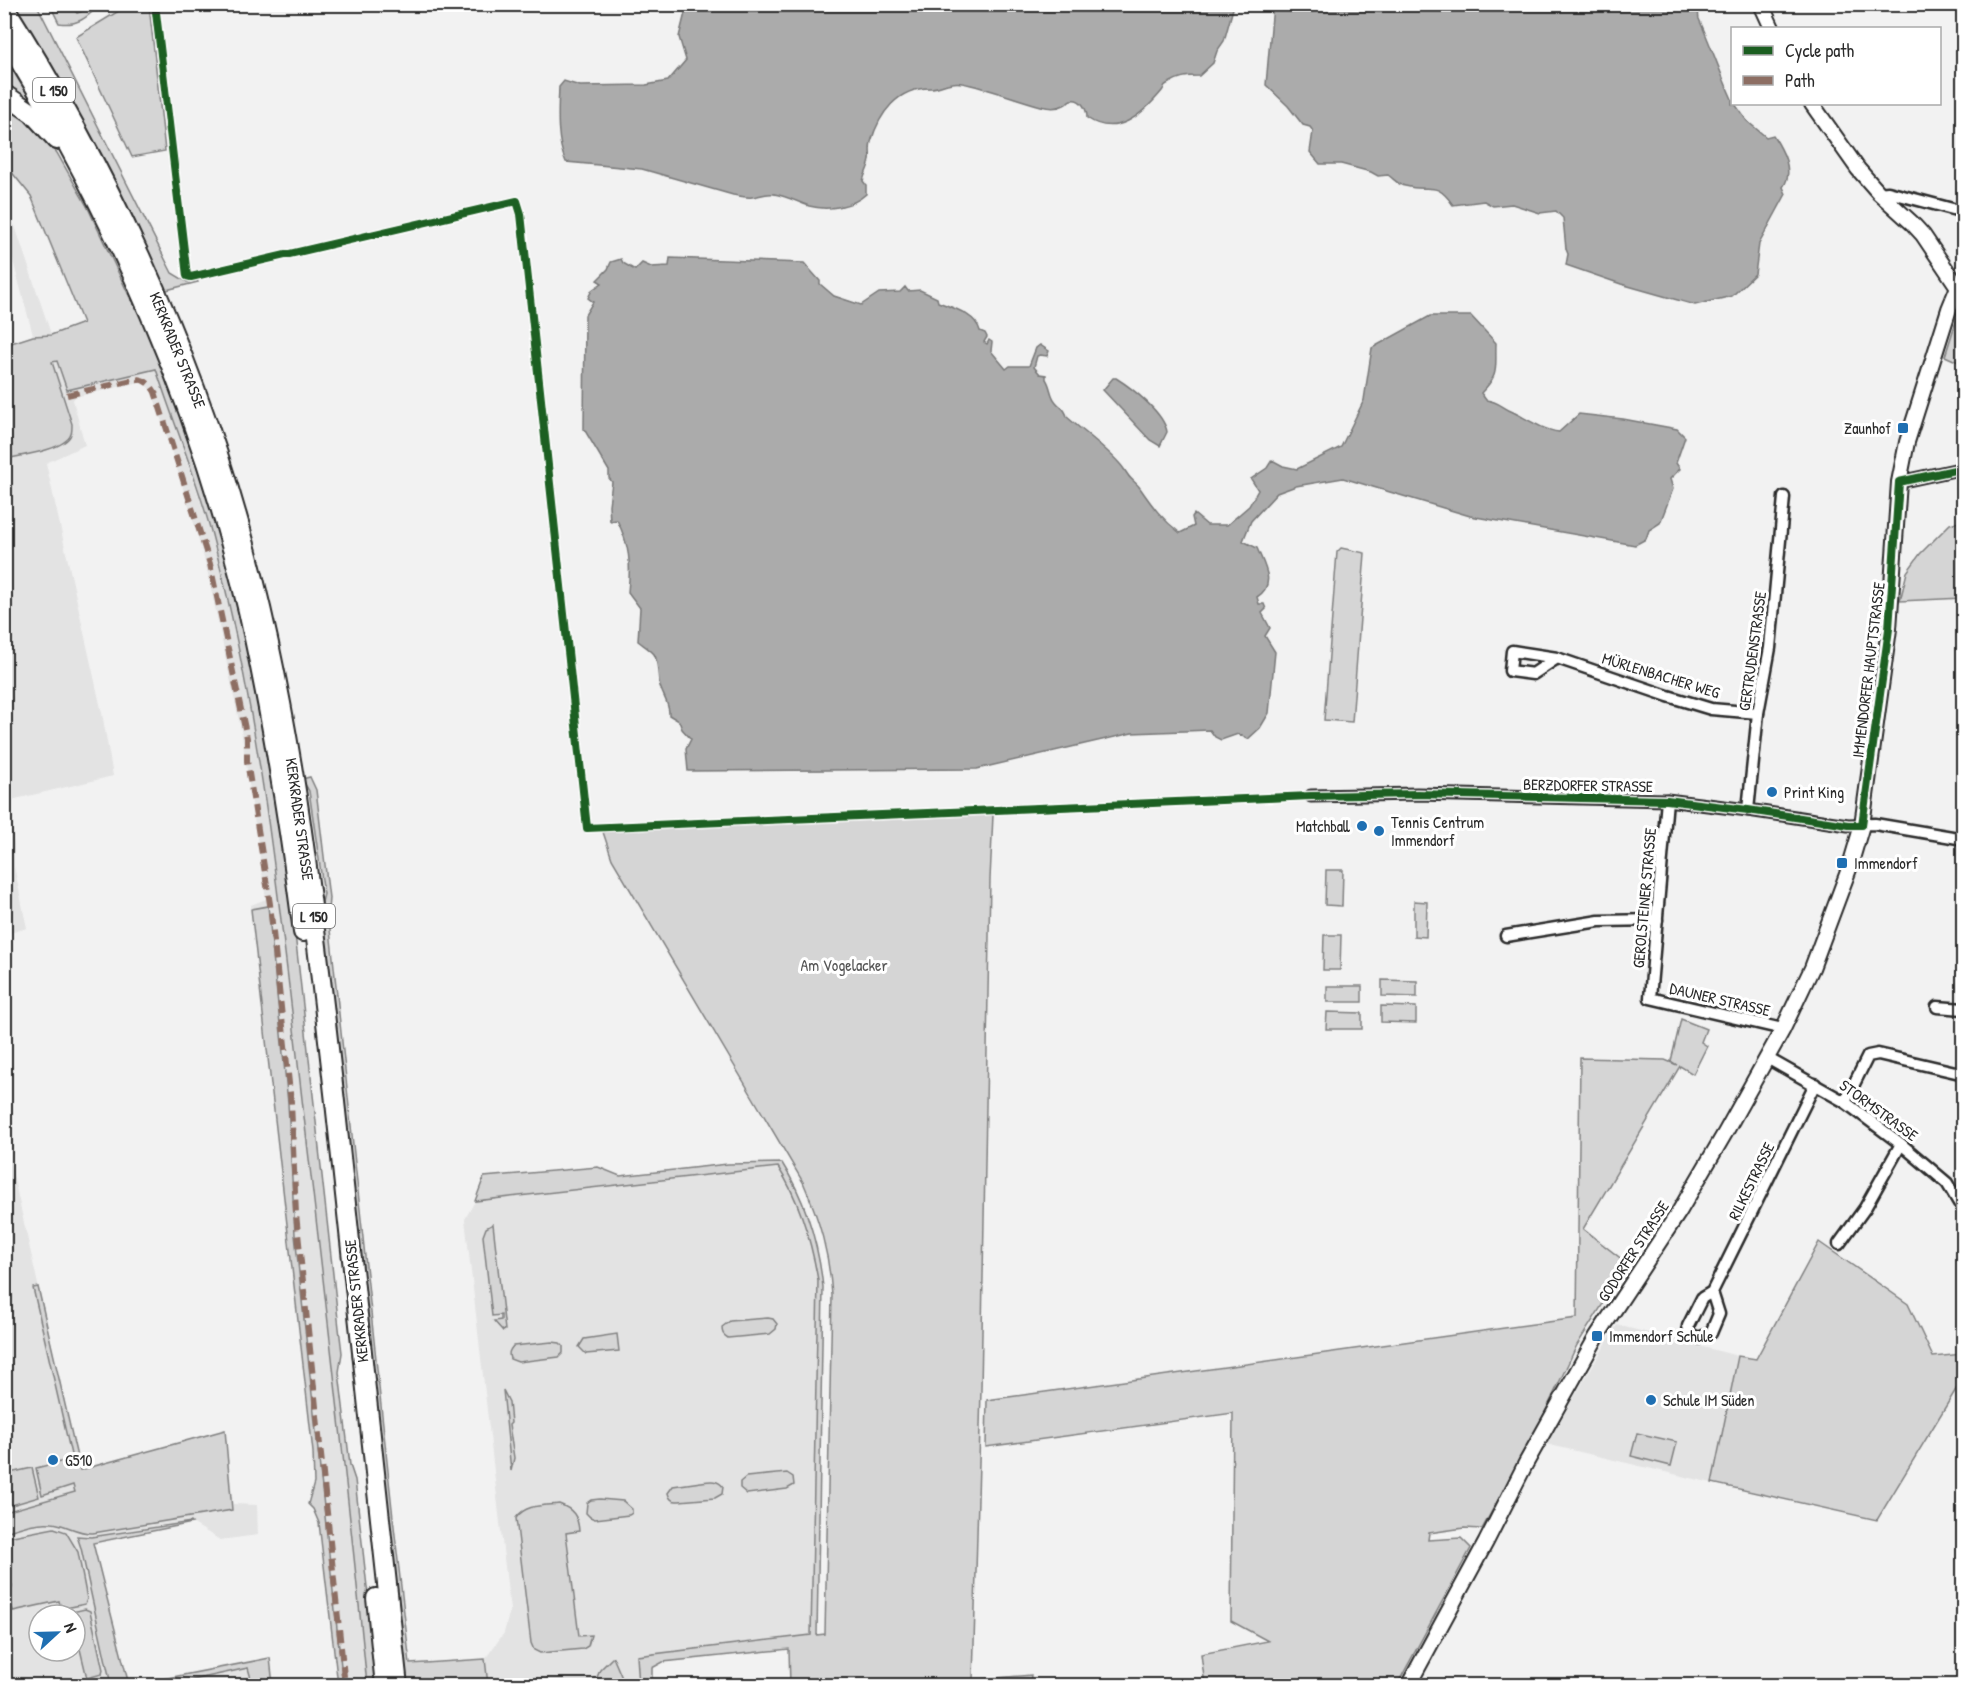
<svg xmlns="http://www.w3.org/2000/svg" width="1968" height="1690" viewBox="0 0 1968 1690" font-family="'Patrick Hand',sans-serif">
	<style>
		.built { fill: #e3e3e3; fill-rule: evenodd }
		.green { fill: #d5d5d5; stroke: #808080; stroke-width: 1.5 }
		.water { fill: #ababab; stroke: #787878; stroke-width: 1.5 }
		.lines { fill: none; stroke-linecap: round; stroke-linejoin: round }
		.minor-casing { stroke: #2b2b2b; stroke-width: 15 }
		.tertiary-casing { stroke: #2b2b2b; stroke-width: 18 }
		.trunk-casing { stroke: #2b2b2b; stroke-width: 22 }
		.minor { stroke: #fff; stroke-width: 10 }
		.tertiary { stroke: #fff; stroke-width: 14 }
		.trunk { stroke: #fff; stroke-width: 18 }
		.quiet { stroke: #8d6e63; stroke-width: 6; stroke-dasharray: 12 6; stroke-linecap: butt }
		.cycleway-casing { stroke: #fff; stroke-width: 11 }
		.cycleway { stroke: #1b5e20; stroke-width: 8 }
		.poi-dot { fill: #1f6fb2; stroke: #fff; stroke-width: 2 }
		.labels { text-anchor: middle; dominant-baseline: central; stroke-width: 6; stroke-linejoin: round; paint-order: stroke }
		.shield { fill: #fff; stroke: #6b6b6b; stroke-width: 1.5 }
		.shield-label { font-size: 15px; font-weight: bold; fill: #2b2b2b }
		.street-label { font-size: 16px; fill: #2b2b2b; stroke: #fff }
		.poi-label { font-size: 16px; fill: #2b2b2b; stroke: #fff; text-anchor: start }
		.park-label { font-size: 16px; fill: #565656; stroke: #fff }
	</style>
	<rect width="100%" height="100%" fill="#f2f2f2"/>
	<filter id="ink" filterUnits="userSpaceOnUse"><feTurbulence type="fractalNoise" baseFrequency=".0167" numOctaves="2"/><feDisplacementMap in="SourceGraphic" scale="12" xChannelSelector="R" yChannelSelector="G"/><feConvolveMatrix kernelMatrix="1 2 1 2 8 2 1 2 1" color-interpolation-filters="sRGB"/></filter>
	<g filter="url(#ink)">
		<g class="built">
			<polygon points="5,150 149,371 156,369 211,532 234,628 258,757 278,899 347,1476 367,1685 338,1685 319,1523 313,1509 308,1504 314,1483 313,1452 251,905 266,899 241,730 206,565 190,510 153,394 148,387 140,382 75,397 73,400 75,408 85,445 46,463 102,713 113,776 7,801 5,806 14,844 14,866 27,928 10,933 4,906 4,345 33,335 5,231 4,209 15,226 51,334 83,323 31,196 5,164"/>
			<path d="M10,1161l70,309 145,-40 8,74 24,1 1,30 -38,5 -28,-17 -99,20 36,142h-124l-1,-523zM39,1615h36v36h-36z"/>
			<polygon points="778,1167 789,1184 808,1232 818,1280 811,1635 637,1656 639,1685 488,1685 485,1659 504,1633 510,1610 465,1219 475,1201"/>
			<polygon points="1617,1325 1738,1356 1712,1483 1546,1444"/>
			<polygon points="270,1658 273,1685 132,1686"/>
		</g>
		<g class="green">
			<polygon points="130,4 149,5 165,151 132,157 76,37"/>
			<polygon points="14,5 37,5 172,273 187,282 197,280 198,282 166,290 111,176"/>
			<path d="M50,5h21l6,8 22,-8c-12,13 -22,21 -40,18z"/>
			<polygon points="4,56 40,115 5,90"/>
			<path d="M4,101l28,19 25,33 31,55 44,94 17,28 58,161 47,177 35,212 50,448 3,25 -3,19 11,93 5,15 23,205h-11c-18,-187 -40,-374 -62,-560 -23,-198 -42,-398 -93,-590 -15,-56 -38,-111 -56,-166l-89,21 -10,-29 -5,1 20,62c0,1 0,8 -1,10 -5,16 -52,22 -66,25v-114l28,-9 18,-1 32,-12 -52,-127 -26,-32z"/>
			<polygon points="1963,300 1963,364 1945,356"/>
			<polygon points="1963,521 1963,598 1900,601 1907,572 1920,554 1950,524"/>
			<polygon points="1341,548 1365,553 1352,722 1324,720 1337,552"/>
			<polygon points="310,777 316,790 329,898 328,911 393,1518 410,1664 485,1659 488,1685 406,1685 320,910 324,894 309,791 302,779"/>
			<path d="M984,814l9,1 -3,64 -9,511 -8,290 58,-5 -1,10h-240l-1,-36 -126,13 -11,6v17h-13l-2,-29 174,-21 7,-355c-7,-40 -18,-79 -40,-113l-303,34 9,-24 114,-10 22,9 108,-12 54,-1c24,38 36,78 41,124l-6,348 8,-1 7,-339c-3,-42 -12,-74 -29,-113l-191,-323 -9,-27z"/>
			<polygon points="1326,870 1343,870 1342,906 1325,905"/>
			<polygon points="1414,901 1427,902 1426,937 1414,936"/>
			<polygon points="268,906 288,1103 295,1235 343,1685 338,1685 319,1523 313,1509 308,1504 314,1483 313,1452 251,909"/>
			<polygon points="1324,935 1341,935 1340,970 1323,970"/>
			<polygon points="1382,980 1417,981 1417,997 1382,996"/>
			<rect x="1327" y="986" width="35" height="16"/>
			<polygon points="1381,1006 1416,1007 1416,1023 1381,1022"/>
			<polygon points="1327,1012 1362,1013 1362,1029 1326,1029"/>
			<polygon points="1681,1019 1706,1029 1701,1042 1707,1046 1693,1074 1680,1066 1583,1229 1628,1264 1577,1345 1535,1433 1482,1529 1464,1528 1429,1533 1428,1540 1461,1538 1471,1548 1397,1685 1205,1685 1201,1654 1268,1641 1231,1621 1233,1413 986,1447 987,1400 1577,1318 1580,1058 1665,1060 1677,1065 1671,1061"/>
			<polygon points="493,1224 505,1330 503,1331 494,1321 501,1320 501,1315 492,1316 483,1236 486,1228"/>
			<polygon points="1819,1242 1908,1304 1933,1357 1963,1354 1963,1378 1877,1520 1712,1483 1738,1356 1756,1359"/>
			<path d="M38,1287l42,183 145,-40 7,80 -139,23c-15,1 -27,-9 -41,-10 -16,-2 -33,5 -47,9v-20l70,-20 -2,-7 -31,10 -6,-27 36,-9 -39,-171z"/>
			<path d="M768,1318l5,1 4,5 -1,5 -6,5 -42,4c-5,-3 -6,-5 -6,-11l8,-6z"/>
			<polygon points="617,1334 619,1351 586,1354 579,1347 584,1339"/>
			<path d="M552,1342l8,1 3,3v7l-4,4 -41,5 -8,-3c-2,-6 -1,-8 3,-13z"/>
			<polygon points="503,1390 509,1402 511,1423 509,1425 514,1458 511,1471"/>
			<polygon points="1637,1433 1677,1442 1671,1466 1631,1456"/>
			<polygon points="32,1468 39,1497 5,1507 5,1474"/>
			<polygon points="787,1473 793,1477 794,1485 787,1489 747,1494 740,1488 740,1482 746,1477"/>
			<path d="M701,1482c8,-1 17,-3 22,5l-1,7 -7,4 -36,3c-7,0 -9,-1 -11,-8l5,-7z"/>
			<polygon points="600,1499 623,1501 632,1509 632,1513 629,1515 595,1519 590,1517 586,1513 587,1503 591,1500"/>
			<path d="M559,1504c14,5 19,12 20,27l-13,2 13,103 12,-1 -3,11 -5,3 -43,4 -6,-3 -3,-7 -15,-125c10,-14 27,-12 43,-14z"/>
			<polygon points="191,1522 192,1523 93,1543 129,1685 111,1685 81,1548 77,1536 91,1537"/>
			<polygon points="54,1528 66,1532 78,1552 87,1599 85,1604 61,1609 59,1601 13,1611 8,1589 12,1588 12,1585 7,1586 5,1572 5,1540 8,1537"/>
			<polygon points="85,1609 90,1611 103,1670 102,1674 87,1678 80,1649 75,1650 75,1643 79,1641 75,1627 75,1615 72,1615 72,1612"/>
			<polygon points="613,1657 625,1685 594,1685 600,1670"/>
			<polygon points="270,1658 273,1685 266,1685 264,1680 252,1682 248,1668 170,1685 132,1685"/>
		</g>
		<g class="water">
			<path d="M687,5v-1l547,1 -10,36 -7,10 -4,12 -14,13c-12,0 -21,1 -32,8 -5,3 -1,2 -5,7 -20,24 -46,47 -75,27 0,-8 -5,-20 -16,-18 -5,2 -2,3 -7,5 -7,4 -16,3 -23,1 -26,-7 -53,-18 -79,-23 -12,-3 -21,5 -32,5 -33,0 -51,26 -59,54 -2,6 0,12 -1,18 -1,7 -5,13 -7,21l3,4v9c-14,13 -38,17 -57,12 -11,-4 -23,-10 -35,-12 -9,-1 -14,2 -22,3 -6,1 -13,-1 -19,-2l-91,-26 -76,-7c-10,-22 -8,-51 -7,-75l5,-6 16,5 66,-1 22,-4 18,-21 -7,-23z"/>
			<path d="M1273,5h424c2,4 1,10 2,14 12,26 21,54 33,80v5h3l12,17 19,16 7,-2c9,14 22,36 10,52l3,7 -27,50 -4,30 -23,22 -37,9 -74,-21 -55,-19 2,-11 -2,-5 -3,-31 -7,-7 -16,2 -28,-9 -19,2 -9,-5 -31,4c-18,-26 -23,-12 -48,-19 -7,-1 -11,-7 -17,-11l-10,1 -7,-4 -30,-8h-21l-10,-12 3,-21 -3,-4 -7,-2 -15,-19 -22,-21z"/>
			<path d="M670,258l134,5 16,18v3l14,12 27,9 18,-12 21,-1 5,-5 3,4 12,-1 17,8 1,4c15,6 38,12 42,29l5,2 2,4 -3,5 3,2 2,-4 3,2 -1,9 15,18 4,-3h19l7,-18 4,-3 9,6 -2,5 -7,-1 -3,1 -3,11 6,7 6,1v4c5,7 4,17 10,23 5,6 10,7 11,15 18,16 37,29 53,47 3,3 5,7 8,11 3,5 9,8 12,13 13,19 22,31 40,45l14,-7 -2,-9 2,-3 13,11h20l22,-19 9,-16 -7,-11 16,-11 5,-8 11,6 14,3 44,-22 23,-47 8,-52 58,-32h41l25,27c-1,26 4,31 -15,50l5,7c12,1 17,8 27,12 14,7 30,18 46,20l20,-18 44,5 54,10 8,8 -9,26 4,6 -10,10 3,10 -13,34 -11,7 -3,9 -11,6 -165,-29 -127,-38 -47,8 -19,7 -26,28 -8,20 14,7c7,17 20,36 0,49l2,7h5l2,5 -4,4 8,15 -5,8 10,16 -6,61 -9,15 -12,11 -10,-5 -17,6 -6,-3 -5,-7 -78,3 -155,36 -289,2 -2,-22 5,-10 -9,-10 -3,-8 -10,-6c1,-12 -8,-21 -10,-33 -1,-8 -1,-22 -5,-28 -4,-5 -11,-9 -16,-13l2,-33 -12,-16c3,-28 2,-46 -11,-72l-7,1 -1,-16 3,-23 -3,-4v-7l-25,-42 1,-114 8,-13 -5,-4 4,-8 10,-7 -5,-3 11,-11 3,-7 10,-3 2,4 12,7 7,-7 9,4 18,-1z"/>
			<path d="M1113,378h3c16,10 48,35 51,54l-7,14 -10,-6 -47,-50z"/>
		</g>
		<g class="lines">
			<g class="minor-casing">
				<g id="minor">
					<polyline points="1879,193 1888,192 1964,212"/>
					<polyline points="1899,482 1964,468"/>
					<polyline points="1557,658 1533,674 1510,671 1512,651 1557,658 1668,696 1711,709 1758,713"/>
					<polyline points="1311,796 1417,794 1667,800 1748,810 1848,825 1875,824 1964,839"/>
					<polyline points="1667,800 1650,998 1783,1029"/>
					<polyline points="1748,810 1758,713 1770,648 1784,497"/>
					<polyline points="1506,936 1599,921 1657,920"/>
					<polyline points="1937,1007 1964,1009"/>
					<polyline points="1767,1058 1845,1102 1901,1144 1947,1183 1959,1203"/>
					<polyline points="1845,1102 1868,1056 1878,1054 1964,1074"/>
					<polyline points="1839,1244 1865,1208 1901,1144"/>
					<polyline points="1712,1292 1719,1314 1711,1333 1699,1338 1690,1334 1688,1326 1702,1298 1712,1292 1815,1084"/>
				</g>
			</g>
			<g class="tertiary-casing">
				<g id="tertiary">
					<polyline points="1761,4 1772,28"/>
					<polyline points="1812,104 1858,169 1879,193 1912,223 1923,235 1958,287"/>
					<polyline points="1408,1686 1486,1542 1526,1463 1597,1336 1679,1212 1725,1133 1783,1029 1812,968 1849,869 1862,825 1889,629 1899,482 1907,442 1949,309 1958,287 1964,282"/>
				</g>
			</g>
			<g class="trunk-casing">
				<g id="trunk">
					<path d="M4,6c101,159 184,336 235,517 54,189 74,384 96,579 21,194 42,389 63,584"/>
					<path d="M4,36c111,177 196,372 244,575 24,106 41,214 55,321"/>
					<polyline points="4,94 32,113 57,140"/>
					<polyline points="376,1598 385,1686"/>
				</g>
			</g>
			<use href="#minor" class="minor"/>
			<use href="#tertiary" class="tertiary"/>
			<use href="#trunk" class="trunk"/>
			<path class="quiet" d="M67,395l70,-16c9,1 13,5 18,13l55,172 37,174v23l23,143 21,198 5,112 49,472"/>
			<g class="cycleway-casing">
				<polyline id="cycleway" points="155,4 187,276 191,277 517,201 521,214 587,828 1311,796 1417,794 1667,800 1748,810 1848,825 1862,825 1889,629 1899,482 1964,468"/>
			</g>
			<use href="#cycleway" class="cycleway"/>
		</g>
	</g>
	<g class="poi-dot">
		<rect x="1897" y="422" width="12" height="12" rx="3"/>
		<circle cx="1772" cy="792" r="6"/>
		<circle cx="1362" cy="826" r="6"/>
		<circle cx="1379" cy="831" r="6"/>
		<rect x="1836" y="857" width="12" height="12" rx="3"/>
		<rect x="1591" y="1330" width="12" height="12" rx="3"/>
		<circle cx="1651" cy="1400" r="6"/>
		<circle cx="53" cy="1460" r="6"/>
	</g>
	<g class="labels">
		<g class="shield">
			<rect x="33" y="78" width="42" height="24" rx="4.5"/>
			<rect x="293" y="904" width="42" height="24" rx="4.5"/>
		</g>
		<g class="shield-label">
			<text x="54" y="90">L 150</text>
			<text x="314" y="916">L 150</text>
		</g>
		<g class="street-label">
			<text transform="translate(178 350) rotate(68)">KERKRADER STRASSE</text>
			<text transform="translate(1752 651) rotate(-82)">GERTRUDENSTRASSE</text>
			<text transform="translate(1868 670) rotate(-83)">IMMENDORFER HAUPTSTRASSE</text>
			<text transform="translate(1661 675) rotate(17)">MÜRLENBACHER WEG</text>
			<text transform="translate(1588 785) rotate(1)">BERZDORFER STRASSE</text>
			<text transform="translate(300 819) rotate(82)">KERKRADER STRASSE</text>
			<text transform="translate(1644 898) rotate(-85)">GEROLSTEINER STRASSE</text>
			<text transform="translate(1720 999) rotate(13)">DAUNER STRASSE</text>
			<text transform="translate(1879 1110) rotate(36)">STORMSTRASSE</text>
			<text transform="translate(1751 1181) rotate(-64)">RILKESTRASSE</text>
			<text transform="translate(1633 1251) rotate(-57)">GODORFER STRASSE</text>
			<text transform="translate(356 1301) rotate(-96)">KERKRADER STRASSE</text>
		</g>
		<g class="poi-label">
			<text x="1891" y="428" text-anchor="end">Zaunhof</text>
			<text x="1784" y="792">Print King</text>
			<text x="1391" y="822">Tennis Centrum<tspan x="1391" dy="18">Immendorf</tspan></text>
			<text x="1350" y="826" text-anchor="end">Matchball</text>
			<text x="1854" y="863">Immendorf</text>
			<text x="1609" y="1336">Immendorf Schule</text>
			<text x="1663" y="1400">Schule IM Süden</text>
			<text x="65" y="1460">G510</text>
		</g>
		<g class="park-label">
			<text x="844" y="965">Am Vogelacker</text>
		</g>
	</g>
	<rect width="1968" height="1690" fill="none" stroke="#fff" stroke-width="24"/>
	<rect x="12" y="12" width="1944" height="1666" fill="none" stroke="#2b2b2b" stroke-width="2" filter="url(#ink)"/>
	<rect x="1731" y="27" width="210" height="78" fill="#ffffff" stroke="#aaaaaa" stroke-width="1.5"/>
	<rect x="1743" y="46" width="30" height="9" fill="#1b5e20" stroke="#aaaaaa" stroke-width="1.5"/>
	<text x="1785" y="57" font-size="18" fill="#2b2b2b">Cycle path</text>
	<rect x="1743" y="76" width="30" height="9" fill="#8d6e63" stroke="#aaaaaa" stroke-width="1.5"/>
	<text x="1785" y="87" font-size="18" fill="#2b2b2b">Path</text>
	<g transform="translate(57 1633) rotate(68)"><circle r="28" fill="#ffffff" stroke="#aaaaaa" stroke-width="1.5"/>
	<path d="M0-4.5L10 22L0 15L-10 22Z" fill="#1f6fb2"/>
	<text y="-9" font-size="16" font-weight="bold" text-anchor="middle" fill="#2b2b2b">N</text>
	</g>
</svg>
